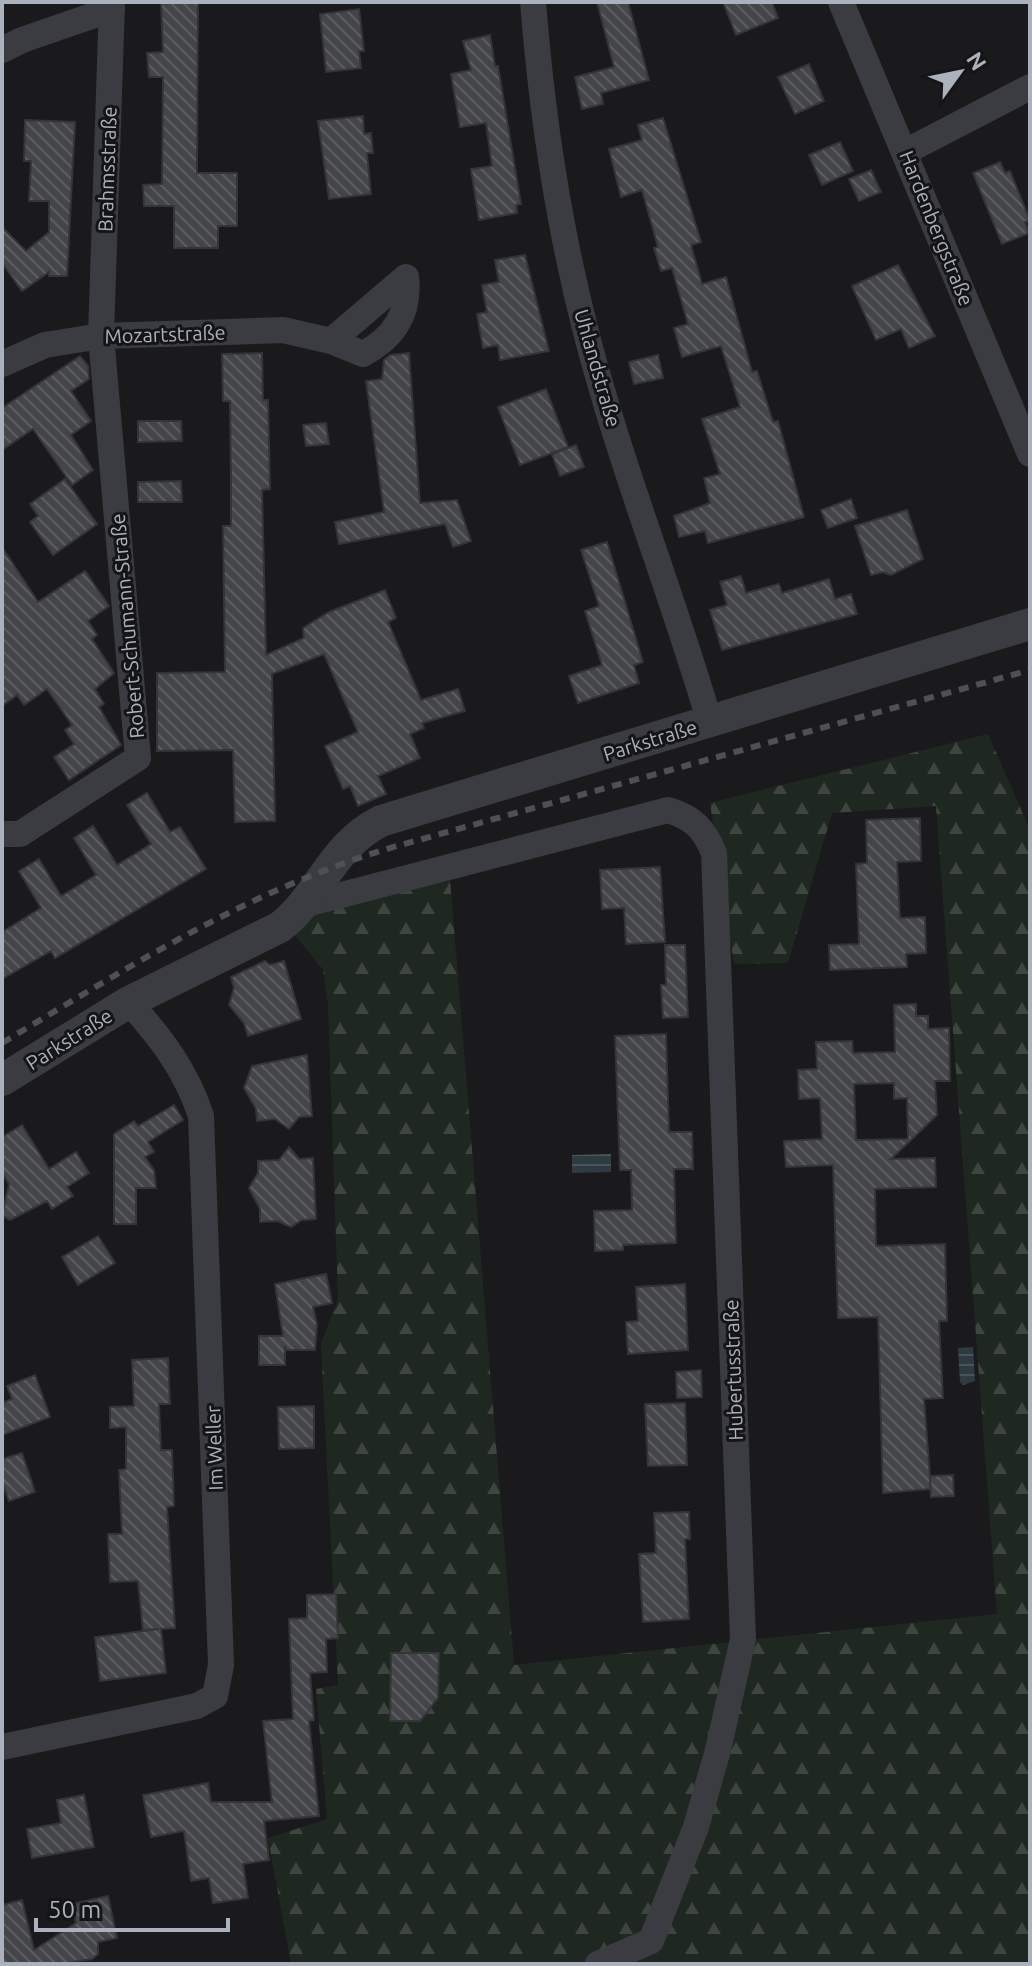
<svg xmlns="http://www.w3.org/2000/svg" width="1032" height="1966" viewBox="0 0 1032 1966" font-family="Ubuntu,sans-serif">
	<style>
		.forest { fill: url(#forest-firs) }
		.water { fill: url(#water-rules) }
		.building { fill: url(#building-back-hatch); stroke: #343439; stroke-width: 2; fill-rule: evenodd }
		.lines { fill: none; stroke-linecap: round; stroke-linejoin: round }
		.minor { stroke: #3b3c42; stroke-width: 26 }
		.tertiary { stroke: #3b3c42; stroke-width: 32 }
		.rail { stroke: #4d5057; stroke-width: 6; stroke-dasharray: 10 8; stroke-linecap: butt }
		.labels { text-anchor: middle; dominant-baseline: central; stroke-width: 6; stroke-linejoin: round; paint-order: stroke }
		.street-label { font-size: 20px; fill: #acb2bd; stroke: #151517 }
	</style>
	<defs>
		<pattern id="forest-firs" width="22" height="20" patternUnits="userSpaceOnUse" patternTransform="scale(2)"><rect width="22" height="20" fill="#1f2820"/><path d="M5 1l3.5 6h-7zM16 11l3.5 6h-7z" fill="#3d453e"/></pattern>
		<pattern id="water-rules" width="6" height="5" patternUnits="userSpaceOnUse" patternTransform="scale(2)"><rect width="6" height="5" fill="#2f3b42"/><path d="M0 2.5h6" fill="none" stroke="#4a555b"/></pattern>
		<pattern id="building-back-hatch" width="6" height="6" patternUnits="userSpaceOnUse" patternTransform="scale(2)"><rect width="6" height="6" fill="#444549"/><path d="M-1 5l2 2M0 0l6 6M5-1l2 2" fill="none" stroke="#5c5d61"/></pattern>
	</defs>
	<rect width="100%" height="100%" fill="#1a1a1c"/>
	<polygon class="forest" points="988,734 1030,830 1030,1964 291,1964 268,1838 327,1819 316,1689 338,1685 321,1344 338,1299 328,1004 323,969 293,933 323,906 450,879 514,1665 997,1614 936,806 832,813 788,963 734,964 710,803"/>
	<g class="water">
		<polygon points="611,1154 611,1172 572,1173 572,1155"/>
		<polygon points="973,1347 975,1381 963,1385 960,1382 958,1348"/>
	</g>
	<g class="building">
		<polygon points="161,2 198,2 197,173 237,173 237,226 218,226 218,248 174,248 174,206 144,206 143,185 162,184 163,77 149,77 147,53 163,52"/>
		<polygon points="597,2 628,2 649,80 601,93 603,104 582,109 575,77 614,67"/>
		<polygon points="723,2 772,2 778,18 736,35"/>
		<polygon points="359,9 364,51 359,51 361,68 326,72 320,14"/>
		<polygon points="490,35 495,66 498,66 521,204 516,205 517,213 479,220 471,169 492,166 486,123 460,127 451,74 471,70 463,41"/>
		<polygon points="809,64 824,101 795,114 778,77"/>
		<polygon points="363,116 364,134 371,133 373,153 367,153 371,194 329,199 318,121"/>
		<polygon points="663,118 701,242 691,245 702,284 726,277 752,372 757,371 773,422 778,421 804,517 708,543 705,531 679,537 674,516 710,503 704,478 720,474 702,419 740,407 721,346 682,357 674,328 688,324 672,268 661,271 654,248 658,247 642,190 621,197 609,149 642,140 638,125"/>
		<polygon points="25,120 75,122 67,276 49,276 49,272 22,291 2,263 2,227 26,251 49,232 49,201 29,201 31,161 24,161"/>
		<polygon points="840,142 853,171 822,185 809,155"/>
		<polygon points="1000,162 1005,173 1010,171 1030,221 1025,222 1029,233 1002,244 973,173"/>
		<polygon points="871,170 881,192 859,201 849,179"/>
		<polygon points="525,255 549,351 500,360 498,345 483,348 477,314 487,312 482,285 499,282 495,260"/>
		<polygon points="898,265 935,336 909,348 901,329 876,340 852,286"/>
		<polygon points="262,353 263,400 268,400 270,489 262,490 266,655 304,638 303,628 329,612 385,590 396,618 388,622 421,700 458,689 465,711 422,723 424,728 410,734 420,758 378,776 386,794 358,806 350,786 343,789 325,746 358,732 324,654 272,674 275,821 235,822 233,750 157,751 157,673 225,672 223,526 231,526 231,478 230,401 223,401 222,354"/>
		<polygon points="409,353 420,503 457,500 471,541 453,547 445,524 339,544 335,522 384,512 366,381 382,379 384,360 390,355"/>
		<polygon points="658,355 663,378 634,384 629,362"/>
		<polygon points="80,356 88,366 89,379 71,391 91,421 71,435 93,470 72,485 33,429 2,450 2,408"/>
		<polygon points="546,389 568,447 520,465 498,407"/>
		<polygon points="138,421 181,421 182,441 138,442"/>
		<polygon points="326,423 329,444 306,446 303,425"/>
		<polygon points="576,445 584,467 560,476 552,454"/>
		<polygon points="65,479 97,524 53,555 30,522 38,516 30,504"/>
		<polygon points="181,481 182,502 138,502 138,482"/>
		<polygon points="851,499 857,518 828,528 821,510"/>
		<polygon points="907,510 923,559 891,575 883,572 871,575 855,526"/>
		<polygon points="607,542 643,662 634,665 639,683 578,703 569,676 602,665 585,611 599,606 581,550"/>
		<polygon points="2,547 38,602 85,571 109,606 88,621 97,635 92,639 114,673 95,689 104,704 99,707 121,745 69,780 54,757 74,744 65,730 72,725 47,689 24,705 17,695 2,706"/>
		<polygon points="741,576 746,593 779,584 782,593 829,579 835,599 851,594 857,614 722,650 710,610 727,605 720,582"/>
		<polygon points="147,793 170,832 180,827 206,869 55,958 51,951 2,979 2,932 41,908 19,871 39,859 61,896 96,875 74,838 93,826 117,865 151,844 127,805"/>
		<polygon points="920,818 921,861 897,862 900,918 925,917 926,953 906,954 907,967 830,970 829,945 859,944 856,864 867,863 866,820"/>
		<polygon points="660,867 665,942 626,944 624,908 602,909 600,870"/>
		<polygon points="665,945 685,945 688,1017 663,1018 661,985 666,985"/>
		<polygon points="265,961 270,965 284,961 301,1019 248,1036 244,1023 229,1005 234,988 231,977"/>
		<path d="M916,1004v12h12v13l21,-1 1,53h-15l2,34 -46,44 44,-1 1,29 -61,2 1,57 69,-2 2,77h-8l4,77 -19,1 7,90 -48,4 -5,-176 -40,1 -5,-153 -47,2 -2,-26 38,-2 -2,-41 -21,1 -1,-29 19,-1 -1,-27 36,-1 1,12 42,-1 -1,-47zM894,1083v16l13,-1 1,41 -52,1 -2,-56z"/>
		<polygon points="666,1034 669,1132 692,1132 693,1169 674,1169 676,1243 623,1245 623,1250 595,1251 594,1211 632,1210 631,1170 620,1170 615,1036"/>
		<polygon points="307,1055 312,1116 299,1117 289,1129 275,1119 257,1121 256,1109 244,1088 252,1066"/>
		<polygon points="174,1105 183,1120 148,1142 154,1152 145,1157 154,1170 156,1188 136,1188 136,1224 114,1224 114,1134 134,1121 138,1126"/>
		<polygon points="22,1125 49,1169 76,1152 89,1173 67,1187 73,1196 52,1209 47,1201 10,1220 2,1215 9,1184 2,1173 2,1137"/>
		<polygon points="289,1147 299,1159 313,1158 316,1219 302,1220 291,1227 278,1221 260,1222 260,1209 249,1188 258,1173 258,1161 279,1160"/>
		<polygon points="98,1236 115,1263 78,1285 62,1257"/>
		<polygon points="326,1274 332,1303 313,1307 317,1324 315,1350 286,1350 285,1346 285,1365 259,1365 259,1336 283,1336 275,1284"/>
		<polygon points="685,1284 688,1350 628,1354 626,1322 638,1321 636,1287"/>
		<polygon points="168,1358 170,1404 159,1404 161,1450 172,1450 174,1506 167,1507 175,1628 161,1629 166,1673 100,1681 95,1637 159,1629 143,1630 138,1581 110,1582 108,1534 122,1534 119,1470 126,1469 126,1427 110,1428 110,1407 134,1406 132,1360"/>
		<polygon points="701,1370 702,1397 677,1398 676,1372"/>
		<polygon points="35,1375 50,1417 2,1435 2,1403 12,1399 7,1386"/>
		<polygon points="685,1403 687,1465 648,1466 645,1404"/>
		<polygon points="314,1406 314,1448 279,1449 278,1407"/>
		<polygon points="22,1453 35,1492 9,1501 2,1481 2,1459"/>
		<polygon points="953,1475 954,1496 931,1497 930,1476"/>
		<polygon points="689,1512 690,1539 685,1539 689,1619 643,1622 639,1554 656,1553 654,1513"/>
		<polygon points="336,1594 338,1638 326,1639 327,1672 310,1673 314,1720 309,1721 319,1816 264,1821 269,1860 243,1864 248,1898 213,1903 209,1878 191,1881 184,1831 151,1837 143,1795 208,1783 211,1802 272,1802 263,1721 293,1719 289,1619 307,1618 307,1595"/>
		<polygon points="391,1653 439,1653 438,1698 420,1721 390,1721"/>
		<polygon points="84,1795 94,1847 32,1858 27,1829 61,1823 57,1800"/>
		<polygon points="108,1896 117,1938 98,1942 98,1954 92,1959 59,1964 2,1964 2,1905 22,1900 34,1950 76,1923 72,1904"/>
	</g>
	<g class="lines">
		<g class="minor">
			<path d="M533,2c9,114 25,223 54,334 34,131 85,257 123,387"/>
			<polyline points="841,2 1030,454"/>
			<polyline points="2,50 22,40 112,9"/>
			<polyline points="905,152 1030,87"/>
			<path d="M2,364l43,-19 56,-9 182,-6 48,11 32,13c32,-17 47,-41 43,-77l-75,64"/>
			<polyline points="2,834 20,834 138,758 101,336 112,2"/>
			<path d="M303,905l365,-95c26,8 36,19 46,43l29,786 -25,111 -22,77 -45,114 -53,23"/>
			<path d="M2,1747l195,-41 18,-10 6,-31 -20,-549c-15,-46 -40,-78 -72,-114"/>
		</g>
		<path class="tertiary" d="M2,1080l127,-78 151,-75c41,-32 51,-81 101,-106l649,-197"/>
		<path class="rail" d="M2,1043c129,-77 249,-155 395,-197l633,-176"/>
	</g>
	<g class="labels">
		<g class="street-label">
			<text transform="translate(107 169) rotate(-88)">Brahmsstraße</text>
			<text transform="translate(937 228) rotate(68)">Hardenbergstraße</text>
			<text transform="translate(165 334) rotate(-2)">Mozartstraße</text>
			<text transform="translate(598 368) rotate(74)">Uhlandstraße</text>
			<text transform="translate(127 626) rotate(-95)">Robert-Schumann-Straße</text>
			<text transform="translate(650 740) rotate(-17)">Parkstraße</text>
			<text transform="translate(69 1039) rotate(-32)">Parkstraße</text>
			<text transform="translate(733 1370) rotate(-92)">Hubertusstraße</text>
			<text transform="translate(214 1448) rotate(-92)">Im Weller</text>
		</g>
	</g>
	<rect width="1032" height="1966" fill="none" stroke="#acb2bd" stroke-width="8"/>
	<g transform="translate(960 72) rotate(57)" stroke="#151517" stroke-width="6" paint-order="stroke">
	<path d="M0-6L14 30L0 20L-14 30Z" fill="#acb2bd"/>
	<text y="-12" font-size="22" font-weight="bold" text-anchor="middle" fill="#acb2bd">N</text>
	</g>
	<path d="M36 1918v12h192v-12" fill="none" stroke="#acb2bd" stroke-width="4"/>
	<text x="48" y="1918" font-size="24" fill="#acb2bd" stroke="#151517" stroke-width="6" paint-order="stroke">50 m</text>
</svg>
